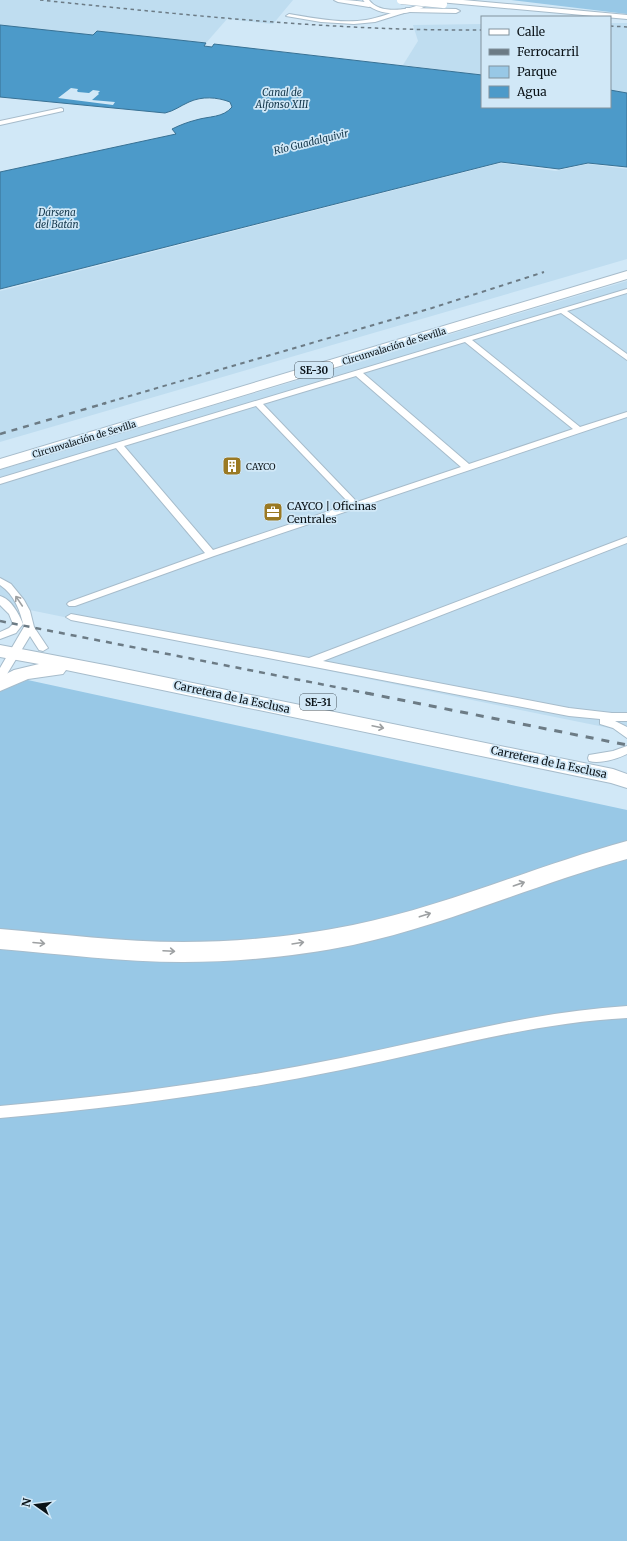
<svg xmlns="http://www.w3.org/2000/svg" width="627" height="1541" viewBox="0 0 627 1541" font-family="Merriweather,serif">
	<style>
		.built { fill: #bfddf0 }
		.green { fill: #98c8e6 }
		.water { fill: #4c9ac9; stroke: #387194 }
		.pier { fill: #d1e8f7 }
		.lines { fill: none; stroke-linecap: round; stroke-linejoin: round }
		.minor-casing { stroke: #a7bccb; stroke-width: 2 }
		.tertiary-casing { stroke: #a7bccb; stroke-width: 2 }
		.secondary-casing { stroke: #a7bccb; stroke-width: 2 }
		.trunk-casing { stroke: #a7bccb; stroke-width: 2 }
		.motorway-casing { stroke: #a7bccb; stroke-width: 2 }
		.minor { fill: #fff; fill-rule: evenodd }
		.tertiary { fill: #fff; fill-rule: evenodd }
		.secondary { fill: #fff; fill-rule: evenodd }
		.trunk { fill: #fff; fill-rule: evenodd }
		.motorway { fill: #fff; fill-rule: evenodd }
		.rail-far3 { stroke: #6c7b85; stroke-width: 1.5; stroke-dasharray: 3.5 3.5; stroke-linecap: butt }
		.rail-far2 { stroke: #6c7b85; stroke-width: 2; stroke-dasharray: 4.5 4.5; stroke-linecap: butt }
		.rail-far1 { stroke: #6c7b85; stroke-width: 2.5; stroke-dasharray: 6 6; stroke-linecap: butt }
		.rail { stroke: #6c7b85; stroke-width: 3; stroke-dasharray: 8 8; stroke-linecap: butt }
		.secondary-bridge-casing { stroke: #a7bccb; stroke-width: 9; stroke-linecap: butt }
		.secondary-bridge { stroke: #fff; stroke-width: 8 }
		.oneway { stroke: #9da0a2 }
		.labels { text-anchor: middle; dominant-baseline: central; stroke-width: 3.5; stroke-linejoin: round; paint-order: stroke }
		.far-street-label { font-size: 9px; fill: #0a1217; stroke: #d1e8f7 }
		.far-poi-label { font-size: 9px; fill: #0a1217; stroke: #d1e8f7; text-anchor: start }
		.far-water-label { font-size: 10px; font-style: italic; fill: #13364a; stroke: #d1e8f7 }
		.shield { fill: #d1e8f7; stroke: #46525a; stroke-width: 1 }
		.shield-label { font-size: 10px; font-weight: bold; fill: #0a1217 }
		.poi-label { font-size: 11px; fill: #0a1217; stroke: #d1e8f7; text-anchor: start }
		.street-label { font-size: 11px; fill: #0a1217; stroke: #d1e8f7 }
	</style>
	<rect width="100%" height="100%" fill="#d1e8f7"/>
	<g class="built">
		<polygon points="0,0 293,0 273,24 227,19 206,43 97,31 93,35 0,25"/>
		<polygon points="610,23 627,23 627,93 610,91"/>
		<polygon points="482,24 482,75 403,65 418,41 413,25"/>
		<polygon points="501,163 556,171 588,164 627,169 627,259 0,442 0,291"/>
		<polygon points="627,281 627,730 624,731 0,604 0,470"/>
	</g>
	<g class="green">
		<polygon points="511,0 627,0 627,14"/>
		<polygon points="0,674 627,810 627,1541 0,1541"/>
	</g>
	<path class="water" d="M0,25l93,10 4,-4 109,12 -2,3 8,1 2,-3 268,31v32h128v-17l17,3v74l-39,-4 -29,6 -58,-7 -501,127v-117l176,-38 -4,-5c8,-4 16,-7 24,-9 13,-4 27,-2 36,-13l-2,-5c-13,-5 -28,-6 -41,0 -9,4 -15,9 -24,11l-165,-16z"/>
	<polygon class="pier" points="71,88 78,89 77,91 78,92 89,93 93,90 100,91 98,93 99,94 92,100 115,102 113,105 58,98"/>
	<g class="lines">
		<g class="minor-casing">
			<g id="minor">
				<path d="M405,9l2,1v2l-32,10 -21,2 -33,-2 -35,-6 3,-2c25,4 52,10 77,6 13,-2 26,-8 39,-11z"/>
				<polygon points="61,108 63,109 63,111 0,125 0,121"/>
				<path d="M627,289v4l-60,18 60,43v6l-66,-47 -89,27 108,87 47,-15v5l-413,139 -139,50h-6l-2,-2 2,-2 136,-49 -89,-105 -116,36v-6zM465,342l108,87 -104,35 -106,-91zM356,376l105,91 -104,35 -94,-98zM256,406l94,98 -137,46 -89,-104z"/>
				<polygon points="627,537 627,543 323,661 569,708 612,713 627,713 627,721 615,721 627,727 627,738 613,728 600,724 600,719 569,716 71,620 66,617 71,614 309,658"/>
				<path d="M0,578l11,6 13,16 6,11 4,16 14,21 -5,3 -4,-1 -9,-14 -26,43 -4,1v-12l24,-41c-4,-16 -9,-32 -24,-42z"/>
				<path d="M0,596c11,3 19,18 23,28l-7,9 -16,6v-7l9,-4 4,-4 -4,-10 -9,-9z"/>
				<path d="M627,746v8c-10,5 -27,10 -38,7l-1,-3 1,-3 24,-4z"/>
				<path d="M627,1006v12c-97,5 -191,33 -286,52 -113,23 -226,38 -341,48v-12c115,-10 228,-25 341,-48 95,-19 189,-46 286,-52z"/>
			</g>
		</g>
		<g class="tertiary-casing">
			<path id="tertiary" d="M363,0h6c9,13 34,11 47,6 7,-3 10,-6 17,-6 -15,17 -57,19 -70,0z"/>
		</g>
		<g class="secondary-casing">
			<g id="secondary">
				<path d="M334,0c11,0 30,0 39,5l-4,2 -31,-5z"/>
				<polygon points="435,0 463,0 627,15 627,19 439,2"/>
				<polygon points="406,8 456,9 460,11 456,13 409,12 406,12"/>
			</g>
		</g>
		<g class="trunk-casing">
			<polygon id="trunk" points="0,645 110,666 613,769 627,774 627,788 611,783 66,670 63,674 28,679 0,691 0,677 14,670 39,664 0,657"/>
		</g>
		<g class="motorway-casing">
			<g id="motorway">
				<polygon points="627,271 627,279 0,469 0,459"/>
				<path d="M627,841v18c-92,25 -180,66 -274,86 -53,11 -115,17 -170,17 -61,0 -122,-8 -183,-13v-20c61,5 122,13 183,13 55,0 116,-6 170,-17 94,-19 182,-59 274,-84z"/>
			</g>
		</g>
		<use href="#minor" class="minor"/>
		<use href="#tertiary" class="tertiary"/>
		<use href="#secondary" class="secondary"/>
		<use href="#trunk" class="trunk"/>
		<use href="#motorway" class="motorway"/>
		<g class="rail-far3">
			<path d="M40,0c147,15 294,31 442,30"/>
			<polyline points="610,26 627,27"/>
		</g>
		<polyline class="rail-far2" points="102,404 432,308 544,272"/>
		<g class="rail-far1">
			<polyline points="0,434 106,403"/>
			<polyline points="0,621 371,694"/>
		</g>
		<polyline class="rail" points="366,693 627,745"/>
		<g class="secondary-bridge-casing">
			<polyline id="secondary-bridge" points="401,0 443,4"/>
		</g>
		<use href="#secondary-bridge" class="secondary-bridge"/>
	</g>
	<defs><path id="oneway-shaft" d="M-6 0H5M1.5-3L5.5 0L1.5 3" fill="none" stroke-width="1.6" stroke-linecap="round" stroke-linejoin="round"/></defs>
	<g class="oneway">
		<use href="#oneway-shaft" transform="translate(19 601) rotate(-124)"/>
		<use href="#oneway-shaft" transform="translate(378 727) rotate(12)"/>
		<use href="#oneway-shaft" transform="translate(519 884) rotate(-19)"/>
		<use href="#oneway-shaft" transform="translate(425 915) rotate(-18)"/>
		<use href="#oneway-shaft" transform="translate(39 943) rotate(5)"/>
		<use href="#oneway-shaft" transform="translate(298 943) rotate(-9)"/>
		<use href="#oneway-shaft" transform="translate(169 951) rotate(3)"/>
	</g>
	<defs>
		<g id="building-square" transform="scale(1)"><rect x="-9" y="-9" width="18" height="18" rx="4" fill="#9a7923" stroke="#d1e8f7"/><path d="M-4-6H4V6H1V3H-1V6H-4ZM-2.5-4.3h1.7v1.8h-1.7ZM.8-4.3h1.7v1.8H.8ZM-2.5-1h1.7V.8h-1.7ZM.8-1h1.7V.8H.8Z" fill="#fff"/></g>
		<g id="office-square" transform="scale(1)"><rect x="-9" y="-9" width="18" height="18" rx="4" fill="#9a7923" stroke="#d1e8f7"/><path d="M-6-3h4V-5.5h4V-3h4V5H-6ZM-1-4.5V-3h2v-1.5ZM-6 0V1H6V0Z" fill="#fff"/></g>
	</defs>
	<g fill-rule="evenodd">
		<use href="#building-square" x="232" y="466"/>
		<use href="#office-square" x="273" y="512"/>
	</g>
	<g class="labels">
		<g class="far-street-label">
			<text transform="translate(394 346) rotate(-17)">Circunvalación de Sevilla</text>
			<text transform="translate(84 439) rotate(-17)">Circunvalación de Sevilla</text>
		</g>
		<g class="far-poi-label">
			<text x="246" y="466">CAYCO</text>
		</g>
		<g class="far-water-label">
			<text x="282" y="92">Canal de<tspan x="282" dy="12">Alfonso XIII</tspan></text>
			<text transform="translate(311 142) rotate(-14)">Río Guadalquivir</text>
			<text x="57" y="212">Dársena<tspan x="57" dy="12">del Batán</tspan></text>
		</g>
		<g class="shield">
			<rect x="295" y="362" width="38" height="16" rx="3"/>
			<rect x="300" y="694" width="36" height="16" rx="3"/>
		</g>
		<g class="shield-label">
			<text x="314" y="370">SE-30</text>
			<text x="318" y="702">SE-31</text>
		</g>
		<g class="poi-label">
			<text x="287" y="506">CAYCO | Oficinas<tspan x="287" dy="13">Centrales</tspan></text>
		</g>
		<g class="street-label">
			<text transform="translate(232 697) rotate(12)">Carretera de la Esclusa</text>
			<text transform="translate(549 762) rotate(12)">Carretera de la Esclusa</text>
		</g>
	</g>
	<rect x="481" y="16" width="130" height="92" fill="#d1e8f7" stroke="#81929d"/>
	<rect x="489" y="29" width="20" height="6" fill="#ffffff" stroke="#81929d"/>
	<text x="517" y="36" font-size="12" fill="#0a1217">Calle</text>
	<rect x="489" y="49" width="20" height="6" fill="#6c7b85" stroke="#81929d"/>
	<text x="517" y="56" font-size="12" fill="#0a1217">Ferrocarril</text>
	<rect x="489" y="66" width="20" height="12" fill="#98c8e6" stroke="#81929d"/>
	<text x="517" y="76" font-size="12" fill="#0a1217">Parque</text>
	<rect x="489" y="86" width="20" height="12" fill="#4c9ac9" stroke="#81929d"/>
	<text x="517" y="96" font-size="12" fill="#0a1217">Agua</text>
	<g transform="translate(36 1505) rotate(284)" stroke="#d1e8f7" stroke-width="3" paint-order="stroke">
	<path d="M0-3L7 15L0 10L-7 15Z" fill="#0a1217"/>
	<text y="-6" font-size="11" font-weight="bold" text-anchor="middle" fill="#0a1217">N</text>
	</g>
</svg>
